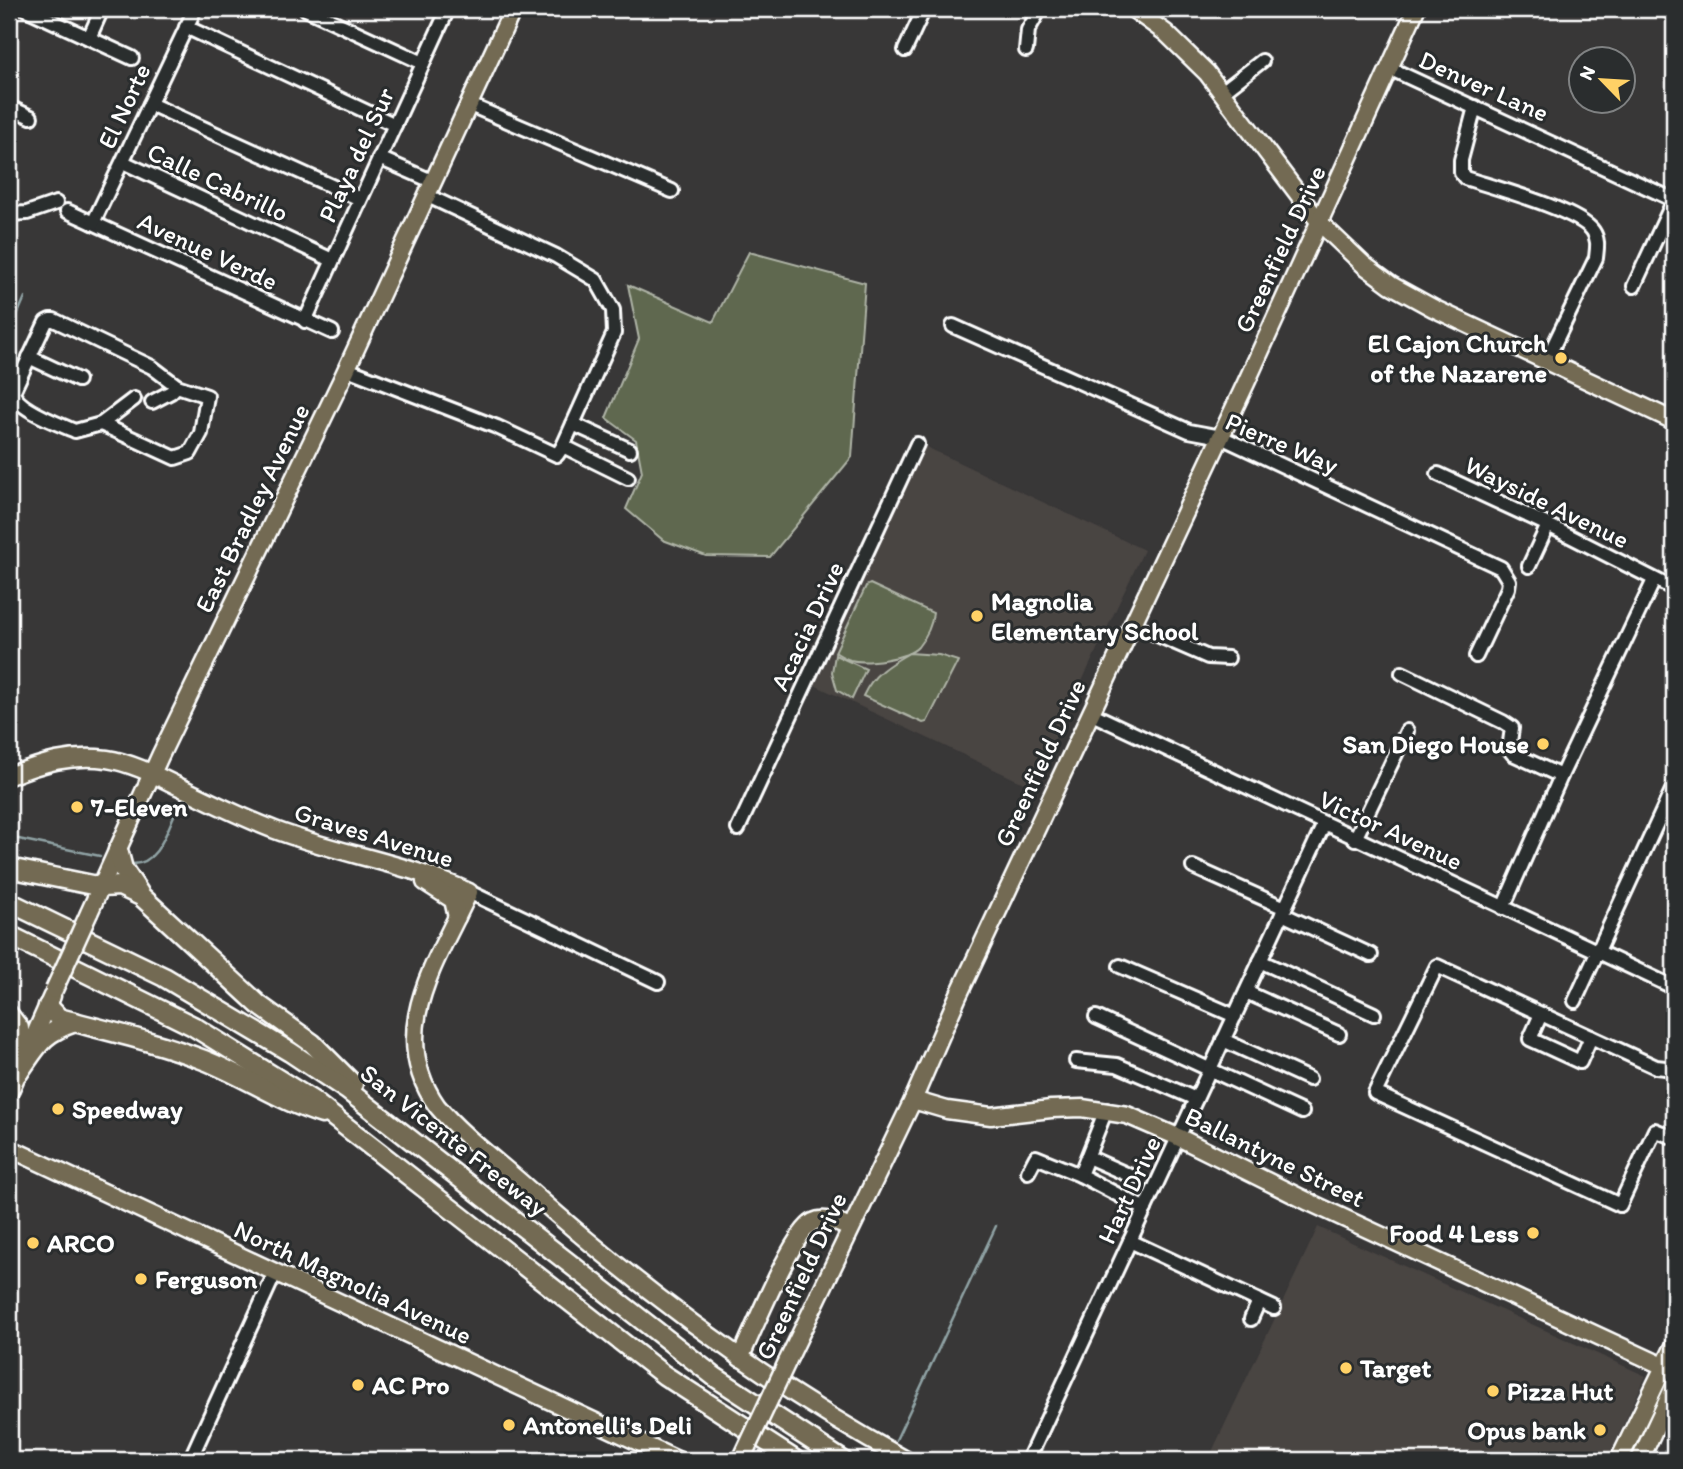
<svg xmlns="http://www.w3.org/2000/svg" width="1683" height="1469" viewBox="0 0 1683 1469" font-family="Itim,sans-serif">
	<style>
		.built { fill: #494442 }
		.green { fill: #5f684f; stroke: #afb4a7; stroke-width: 2 }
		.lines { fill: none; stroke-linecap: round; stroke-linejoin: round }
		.stream { stroke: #90a3a5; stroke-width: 2.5 }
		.minor-casing { stroke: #fff; stroke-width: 18 }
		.major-casing { stroke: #fff; stroke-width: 21 }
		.highway-casing { stroke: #fff; stroke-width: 23 }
		.minor { stroke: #2a2d2e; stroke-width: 12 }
		.major { stroke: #736b52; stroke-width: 16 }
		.highway { stroke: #736b52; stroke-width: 18 }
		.major-bridge-casing { stroke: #fff; stroke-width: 21; stroke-linecap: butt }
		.major-bridge { stroke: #736b52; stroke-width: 16 }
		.poi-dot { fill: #ffd166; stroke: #2a2d2e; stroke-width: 2.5 }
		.labels { text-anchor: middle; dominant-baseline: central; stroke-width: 6; stroke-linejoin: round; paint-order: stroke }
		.street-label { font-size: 26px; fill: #fff; stroke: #2a2d2e }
		.poi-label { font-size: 26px; font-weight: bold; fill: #fff; stroke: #2a2d2e; text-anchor: start }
	</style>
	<rect width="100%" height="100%" fill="#383737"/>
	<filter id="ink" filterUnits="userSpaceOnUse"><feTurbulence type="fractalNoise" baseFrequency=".0143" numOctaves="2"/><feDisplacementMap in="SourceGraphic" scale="14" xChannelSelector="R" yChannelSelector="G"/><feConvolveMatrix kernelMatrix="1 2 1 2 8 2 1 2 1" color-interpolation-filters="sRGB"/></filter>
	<g filter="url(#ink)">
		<g class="built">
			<polygon points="922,445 1144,550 1032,787 810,683"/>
			<polygon points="1318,1227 1646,1376 1607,1460 1208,1460"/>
		</g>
		<g class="green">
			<polygon points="749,252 865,283 852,457 770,557 706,556 663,540 626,509 642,472 636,440 606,418 639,339 628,285 713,322"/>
			<path d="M870,584l63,29c-1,12 -7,24 -15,34 -11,12 -53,17 -68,13 -5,-2 -11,-5 -15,-8l31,-66z"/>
			<path d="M909,653l30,2 19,6 -31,61 -4,1 -60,-27c10,-22 25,-31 46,-43z"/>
			<polygon points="835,655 866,669 852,699 837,690 832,672"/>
		</g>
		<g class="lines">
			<g class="stream">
				<polyline points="9,334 25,297"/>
				<polyline points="9,837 100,856"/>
				<path d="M132,864c27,1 35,-35 45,-55"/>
				<polyline points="896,1440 996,1226"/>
				<polyline points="885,1460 886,1460"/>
			</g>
			<g class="minor-casing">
				<g id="minor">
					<polyline points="26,9 132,58"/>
					<polyline points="306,9 423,63"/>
					<polyline points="1664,9 1668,11 1669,9"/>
					<polyline points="186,27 395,125"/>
					<polyline points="89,38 102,9"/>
					<polyline points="905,50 924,9"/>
					<polyline points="1026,50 1028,30 1040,9"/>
					<polyline points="1389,68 1674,200"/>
					<polyline points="1222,92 1262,61"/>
					<polyline points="150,104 360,199"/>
					<polyline points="470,105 672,191"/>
					<polyline points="9,107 31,117"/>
					<path d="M1475,107l-14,53v13l4,5c27,9 114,32 128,53 6,9 4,17 3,27l-50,103"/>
					<polyline points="379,158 434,182"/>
					<polyline points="123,162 332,260"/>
					<polyline points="67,211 332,332"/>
					<polyline points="9,214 27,213 56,203"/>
					<polyline points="93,223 195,9"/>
					<polyline points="1634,286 1674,200"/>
					<path d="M50,320h4l98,47 25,19 30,10 -6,37 -11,20 -15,5 -74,-34 -26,7c-16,-7 -59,-22 -62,-39l33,-70z"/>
					<polyline points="305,321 448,9"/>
					<polyline points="953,326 1189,431 1221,437 1501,568 1509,581 1508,588 1476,656"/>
					<polyline points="29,357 78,380"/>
					<polyline points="347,369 497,427 557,455 563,446 614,333 613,310 596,280 556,256 428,196"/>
					<polyline points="152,402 171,392 177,386"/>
					<polyline points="101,424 134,399"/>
					<polyline points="573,424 630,450"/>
					<polyline points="563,446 628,478"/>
					<polyline points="1438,474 1548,525 1674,589"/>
					<polyline points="1529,566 1548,525"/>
					<polyline points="1132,624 1208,657 1228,658"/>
					<polyline points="1402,673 1503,722 1512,728 1509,749 1513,754 1561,776"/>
					<polyline points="1090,713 1673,987"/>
					<polyline points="738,829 917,444"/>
					<polyline points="1355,839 1407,731"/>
					<polyline points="1193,867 1285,908"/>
					<polyline points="469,892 658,982"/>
					<polyline points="1503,908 1561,776 1654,580"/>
					<polyline points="1282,914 1371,955"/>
					<polyline points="1260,961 1374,1014"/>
					<polyline points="1120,966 1235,1016"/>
					<polyline points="1246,992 1339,1034"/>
					<polyline points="1575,1001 1674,786"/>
					<polyline points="1541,1014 1530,1039 1580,1062 1591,1037"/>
					<polyline points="1096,1017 1302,1112"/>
					<polyline points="1223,1040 1309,1079"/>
					<polyline points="1076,1061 1117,1065 1196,1099"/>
					<polyline points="1674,1069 1656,1067 1437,966 1375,1093 1620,1205 1655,1130 1674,1138"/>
					<polyline points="1106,1110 1080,1175 1145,1209"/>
					<polyline points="1088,1157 1133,1177"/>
					<polyline points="1028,1172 1036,1157 1080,1175"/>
					<polyline points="1130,1241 1274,1308"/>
					<polyline points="1251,1319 1259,1301"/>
					<polyline points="190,1460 275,1273"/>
					<polyline points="1028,1460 1324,824"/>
				</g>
			</g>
			<g class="major-casing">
				<g id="major">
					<polyline points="1133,9 1166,33 1207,73 1320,223 1364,265 1391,285 1433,308 1674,421"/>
					<path d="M9,776c33,-13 62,-22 98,-17 26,4 52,18 75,29 31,15 61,30 93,42 64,24 132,33 194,62 -32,70 -84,140 -32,214 25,30 60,55 90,82 117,105 242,197 379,272"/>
					<polyline points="425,882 453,900 457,917"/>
					<polyline points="89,913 160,756 341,381 513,9"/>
					<polyline points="9,1093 52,996"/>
					<polyline points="913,1100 947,1110 991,1116 1051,1109 1082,1108 1127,1115 1178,1137 1309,1202 1674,1371"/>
					<polyline points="9,1148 677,1460"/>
					<path d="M740,1358c13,-26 52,-125 73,-136 12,-6 25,1 37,6"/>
					<polyline points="787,1362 913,1100 958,996 1246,383 1416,9"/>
					<polyline points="1619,1460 1674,1346"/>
					<polyline points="1640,1460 1674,1387"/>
				</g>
			</g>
			<g class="highway-casing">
				<g id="highway">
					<polyline points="118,850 123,869 139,893"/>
					<polyline points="9,868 102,887 120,886 141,896 259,1005 312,1043 353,1084"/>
					<polyline points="9,902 164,977 290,1052 347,1090 715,1377 842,1460"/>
					<polyline points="9,935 193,1026 313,1101 664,1375 795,1460"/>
					<path d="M48,1006l11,12c49,13 98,24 145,42 41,16 76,41 118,54"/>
					<polyline points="9,1015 19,1028 19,1072"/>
					<path d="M19,1072c19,-27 23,-39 56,-50"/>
				</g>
			</g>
			<use href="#minor" class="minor"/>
			<use href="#major" class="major"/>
			<use href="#highway" class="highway"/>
			<g class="major-bridge-casing">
				<g id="major-bridge">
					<polyline points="54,990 89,913"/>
					<polyline points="741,1460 787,1362"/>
				</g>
			</g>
			<use href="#major-bridge" class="major-bridge"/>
		</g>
	</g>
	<g class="poi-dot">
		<circle cx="1561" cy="358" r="7"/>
		<circle cx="977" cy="616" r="7"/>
		<circle cx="1543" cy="744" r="7"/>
		<circle cx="77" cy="807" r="7"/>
		<circle cx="58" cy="1109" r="7"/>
		<circle cx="1533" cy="1233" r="7"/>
		<circle cx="33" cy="1243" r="7"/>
		<circle cx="141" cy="1279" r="7"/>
		<circle cx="1346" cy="1368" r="7"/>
		<circle cx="358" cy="1385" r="7"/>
		<circle cx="1493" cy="1391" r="7"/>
		<circle cx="509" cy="1425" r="7"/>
		<circle cx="1600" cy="1430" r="7"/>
	</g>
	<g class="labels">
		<g class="street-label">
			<text transform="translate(1484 86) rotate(24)">Denver Lane</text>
			<text transform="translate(124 106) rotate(-65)">El Norte</text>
			<text transform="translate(356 155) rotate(-65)">Playa del Sur</text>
			<text transform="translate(218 182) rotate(25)">Calle Cabrillo</text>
			<text transform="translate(1280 249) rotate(-65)">Greenfield Drive</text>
			<text transform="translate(208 251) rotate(25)">Avenue Verde</text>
			<text transform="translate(1282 443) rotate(23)">Pierre Way</text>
			<text transform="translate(1547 502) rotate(26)">Wayside Avenue</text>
			<text transform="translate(252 508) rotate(-64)">East Bradley Avenue</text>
			<text transform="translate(807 626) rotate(-65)">Acacia Drive</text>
			<text transform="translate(1040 763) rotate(-65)">Greenfield Drive</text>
			<text transform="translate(1391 830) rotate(25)">Victor Avenue</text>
			<text transform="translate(374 835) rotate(17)">Graves Avenue</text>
			<text transform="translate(454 1140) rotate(38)">San Vicente Freeway</text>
			<text transform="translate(1275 1157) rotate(26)">Ballantyne Street</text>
			<text transform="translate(1129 1190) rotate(-65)">Hart Drive</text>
			<text transform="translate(801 1276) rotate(-65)">Greenfield Drive</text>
			<text transform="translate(353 1282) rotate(25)">North Magnolia Avenue</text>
		</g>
		<g class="poi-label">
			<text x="1547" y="343" text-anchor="end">El Cajon Church<tspan x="1547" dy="30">of the Nazarene</tspan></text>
			<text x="991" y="601">Magnolia<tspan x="991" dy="30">Elementary School</tspan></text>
			<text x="1529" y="744" text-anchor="end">San Diego House</text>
			<text x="91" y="807">7-Eleven</text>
			<text x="72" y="1109">Speedway</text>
			<text x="1519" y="1233" text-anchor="end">Food 4 Less</text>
			<text x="47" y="1243">ARCO</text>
			<text x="155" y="1279">Ferguson</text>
			<text x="1360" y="1368">Target</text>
			<text x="372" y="1385">AC Pro</text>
			<text x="1507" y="1391">Pizza Hut</text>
			<text x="523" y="1425">Antonelli's Deli</text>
			<text x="1586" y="1430" text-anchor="end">Opus bank</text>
		</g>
	</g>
	<rect width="1683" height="1469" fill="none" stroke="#2a2d2e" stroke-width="35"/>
	<rect x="18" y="18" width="1648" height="1434" fill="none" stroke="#fff" stroke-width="2.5" filter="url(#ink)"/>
	<g transform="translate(1602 80) rotate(295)"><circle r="33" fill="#2a2d2e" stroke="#7f8182" stroke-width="2"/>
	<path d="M0-5L12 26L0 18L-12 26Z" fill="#ffd166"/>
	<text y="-10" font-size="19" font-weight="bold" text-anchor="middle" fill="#ffffff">N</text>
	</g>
</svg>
